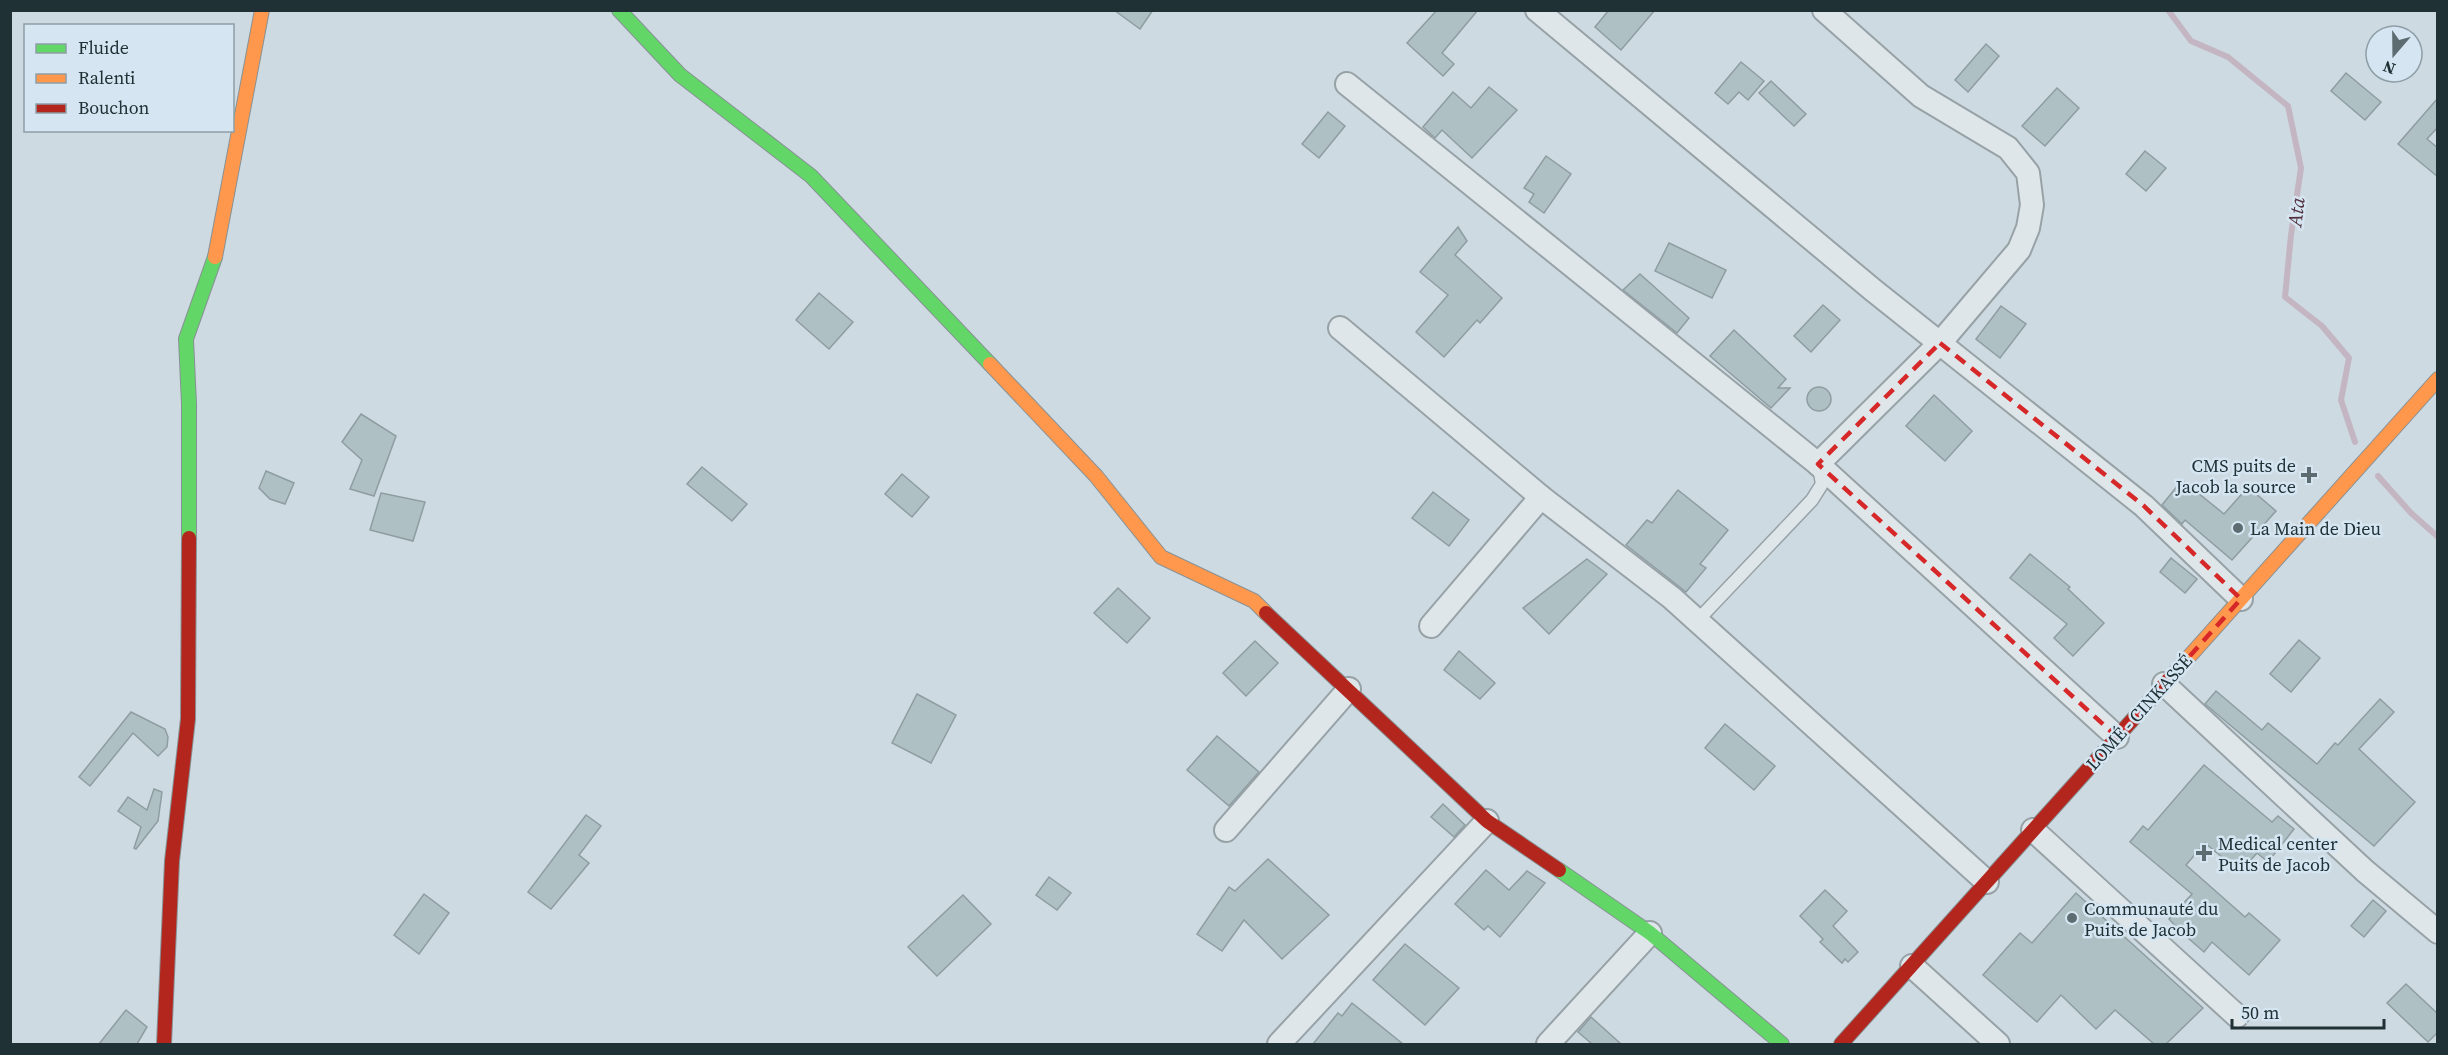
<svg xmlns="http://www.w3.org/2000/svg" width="2448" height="1055" viewBox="0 0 2448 1055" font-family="'Source Serif 4',serif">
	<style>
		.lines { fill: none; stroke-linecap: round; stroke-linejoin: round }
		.stream { stroke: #c3b6c2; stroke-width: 6 }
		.building { fill: #afc0c4; stroke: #8e9da1; stroke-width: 1.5 }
		.lane-casing { stroke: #97a2a7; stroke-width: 15 }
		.street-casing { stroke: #97a2a7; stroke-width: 26 }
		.fast-casing { stroke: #879296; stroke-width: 16 }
		.slow-casing { stroke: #879296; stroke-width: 16 }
		.jam-casing { stroke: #879296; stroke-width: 16 }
		.lane { stroke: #dfe6ea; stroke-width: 12 }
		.street { stroke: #dfe6ea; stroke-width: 22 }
		.fast { stroke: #63d668; stroke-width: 14 }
		.slow { stroke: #ff974d; stroke-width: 14 }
		.jam { stroke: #b3261e; stroke-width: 14 }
		.marked { fill: none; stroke: #d62828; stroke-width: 4.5; stroke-dasharray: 12 8; stroke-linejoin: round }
		.poi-dot { fill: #5d6c71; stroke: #d5e6f2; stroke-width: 2 }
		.labels { text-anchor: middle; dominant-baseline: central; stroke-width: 5; stroke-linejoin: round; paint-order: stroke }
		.poi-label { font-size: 18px; fill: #203135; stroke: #d5e6f2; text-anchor: start }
		.street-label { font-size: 18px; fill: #203135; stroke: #d5e6f2 }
		.water-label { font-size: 20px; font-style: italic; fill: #53313e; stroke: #d5e6f2 }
	</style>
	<rect width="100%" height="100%" fill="#cedae1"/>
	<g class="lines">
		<g class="stream">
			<polyline points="2168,10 2191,41 2228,57 2288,106 2301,168 2291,235 2285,297 2322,326 2349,358 2341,400 2355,442"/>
			<polyline points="2378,476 2411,513 2438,537"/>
		</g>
	</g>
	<g class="building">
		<polygon points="1114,10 1153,10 1140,29"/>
		<polygon points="1437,10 1478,10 1442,53 1454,64 1443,76 1407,43"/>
		<polygon points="1609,10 1655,10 1621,50 1595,27"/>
		<polygon points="1986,44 1999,56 1968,92 1955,80"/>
		<polygon points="1741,62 1764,81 1748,100 1739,92 1728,104 1715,93"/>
		<polygon points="2346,73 2381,102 2365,120 2331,91"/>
		<polygon points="1771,81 1806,114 1794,126 1759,93"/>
		<polygon points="1489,87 1517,110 1472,158 1442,130 1435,138 1423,127 1453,92 1471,108"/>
		<polygon points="2057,88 2079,108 2045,146 2022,126"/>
		<polygon points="2438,98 2438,127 2427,139 2438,148 2438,177 2398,144"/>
		<polygon points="1328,112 1345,126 1319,158 1302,144"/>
		<polygon points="2145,151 2166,168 2146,191 2126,174"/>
		<polygon points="1546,156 1571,174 1544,213 1529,202 1534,194 1524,188"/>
		<polygon points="1458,227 1467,241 1455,255 1502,298 1480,323 1477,320 1444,357 1416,332 1448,295 1420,272"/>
		<polygon points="1669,243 1726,270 1712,298 1655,271"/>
		<polygon points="1640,274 1689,318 1677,333 1623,290"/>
		<polygon points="819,293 853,322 829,349 796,320"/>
		<polygon points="1823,305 1840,320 1811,352 1794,336"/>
		<polygon points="2001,306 2026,324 2000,358 1976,339"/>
		<polygon points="1734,330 1786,379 1778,388 1790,388 1771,408 1710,356"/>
		<circle cx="1819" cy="399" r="12"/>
		<polygon points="1934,395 1972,431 1945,461 1906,426"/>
		<polygon points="361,414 396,436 374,496 350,489 362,460 342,442"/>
		<polygon points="702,467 747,504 732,521 687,484"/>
		<polygon points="266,471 294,483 285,504 270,499 259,488"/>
		<polygon points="902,474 929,497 912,517 885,494"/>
		<polygon points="2182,480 2224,514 2248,487 2276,511 2232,560 2185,520 2182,524 2162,505"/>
		<polygon points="1678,490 1728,530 1700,564 1706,568 1686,592 1626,545 1647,520 1652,523"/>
		<polygon points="1433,492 1469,520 1449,546 1412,518"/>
		<polygon points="381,493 425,502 413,541 370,530"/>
		<polygon points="2030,554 2070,587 2068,589 2104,623 2073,656 2054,638 2067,624 2010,578"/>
		<polygon points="2171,558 2197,579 2185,593 2160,572"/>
		<polygon points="1587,559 1607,574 1549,634 1523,608"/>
		<polygon points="1118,588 1150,618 1127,643 1094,613"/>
		<polygon points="2299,640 2320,658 2291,692 2270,674"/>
		<polygon points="1255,641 1278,663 1246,696 1223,673"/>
		<polygon points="1459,651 1495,683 1480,699 1444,670"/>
		<polygon points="2216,691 2262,730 2268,723 2317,764 2335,743 2338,745 2380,699 2394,712 2359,749 2415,802 2374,846 2205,704"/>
		<polygon points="917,694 956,715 931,763 892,743"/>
		<polygon points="131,712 165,729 168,737 167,747 158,756 133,733 90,786 79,777"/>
		<polygon points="1725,724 1775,766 1754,790 1705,748"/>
		<polygon points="1217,736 1259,772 1229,806 1187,770"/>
		<polygon points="2204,765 2272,822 2278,816 2294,829 2268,862 2257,853 2240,872 2205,843 2186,865 2245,917 2249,913 2280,940 2249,975 2212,942 2204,952 2180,931 2169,919 2192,894 2130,842 2143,826 2148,830"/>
		<polygon points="154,789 162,792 158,821 136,849 134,848 141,827 118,811 128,797 147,810"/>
		<polygon points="1443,804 1465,825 1454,837 1431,817"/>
		<polygon points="586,815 601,826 579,855 589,863 551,909 528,892"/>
		<polygon points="1268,859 1329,915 1282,959 1244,920 1222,951 1197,934 1229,887 1235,891"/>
		<polygon points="1486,870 1509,890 1527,871 1545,883 1500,937 1488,926 1484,930 1455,904"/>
		<polygon points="1049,877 1071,893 1057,910 1036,895"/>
		<polygon points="1825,890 1847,911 1833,926 1858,952 1848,962 1845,959 1842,963 1820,942 1823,939 1800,916"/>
		<polygon points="2076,893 2203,1008 2166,1044 2154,1044 2115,1010 2096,1029 2061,995 2037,1022 1983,975 2020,933 2032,943"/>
		<polygon points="424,894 449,913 419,954 394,935"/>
		<polygon points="963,895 991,924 937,976 908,947"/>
		<polygon points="2373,900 2386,911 2364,937 2351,926"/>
		<polygon points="1405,944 1459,988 1425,1025 1373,980"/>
		<polygon points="2406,984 2438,1014 2438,1032 2428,1042 2387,1003"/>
		<polygon points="1352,1003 1403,1044 1313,1044 1338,1013 1342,1016"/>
		<polygon points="126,1010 147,1027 137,1044 99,1044"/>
		<polygon points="1591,1017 1621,1044 1592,1044 1578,1032"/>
	</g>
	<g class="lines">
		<g class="lane-casing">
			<polyline id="lane" points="1697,621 1812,500 1822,484 1819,467"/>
		</g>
		<g class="street-casing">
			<g id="street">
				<polyline points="1537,10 1873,290 2144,506 2241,599"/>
				<polyline points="1347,84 1818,464 2117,737"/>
				<polyline points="1340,328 1541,497 1672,598 1987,882"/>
				<polyline points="1818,464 1940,343 2019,250 2028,228 2032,205 2028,173 2008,148 1921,96 1824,10"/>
				<polyline points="1431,626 1541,497"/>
				<polyline points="2164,684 2365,871 2438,932"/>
				<polyline points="1226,830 1349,689"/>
				<polyline points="2033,830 2237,1016"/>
				<polyline points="1912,966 1998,1044"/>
				<polyline points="1279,1044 1487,821"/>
				<polyline points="1548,1044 1650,933"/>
			</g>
		</g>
		<g class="fast-casing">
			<g id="fast">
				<polyline points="619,10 680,75 811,176 990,364"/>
				<polyline points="189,538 189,404 186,339 215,257"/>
				<polyline points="1559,870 1650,933 1782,1044"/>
			</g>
		</g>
		<g class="slow-casing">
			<g id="slow">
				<polyline points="215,257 262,10"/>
				<polyline points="990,364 1096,476 1161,557 1254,601 1266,613"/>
				<polyline points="2170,678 2438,379"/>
			</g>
		</g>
		<g class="jam-casing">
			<g id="jam">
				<polyline points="1266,613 1487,821 1559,870"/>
				<polyline points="164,1044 172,861 188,719 189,538"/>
				<polyline points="1841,1044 2170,678"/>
			</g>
		</g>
		<use href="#lane" class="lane"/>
		<use href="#street" class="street"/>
		<use href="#fast" class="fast"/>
		<use href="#slow" class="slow"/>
		<use href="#jam" class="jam"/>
	</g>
	<path class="marked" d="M1940,343l204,163 97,93 -124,138 -299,-273z"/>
	<g class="poi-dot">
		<path d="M2306 466h6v6h6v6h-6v6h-6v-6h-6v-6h6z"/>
		<circle cx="2238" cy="528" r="6"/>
		<path d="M2201 844h6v6h6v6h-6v6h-6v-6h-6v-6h6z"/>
		<circle cx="2072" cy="918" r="6"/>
	</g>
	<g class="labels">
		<g class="poi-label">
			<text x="2296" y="465" text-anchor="end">CMS puits de<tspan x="2296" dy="21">Jacob la source</tspan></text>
			<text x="2250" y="528">La Main de Dieu</text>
			<text x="2218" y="843">Medical center<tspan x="2218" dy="21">Puits de Jacob</tspan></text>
			<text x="2084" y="908">Communauté du<tspan x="2084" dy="21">Puits de Jacob</tspan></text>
		</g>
		<g class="street-label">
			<text transform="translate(2139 712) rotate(-48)">LOMÉ - CINKASSÉ</text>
		</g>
		<g class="water-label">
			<text transform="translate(2296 212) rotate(-83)">Ata</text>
		</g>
	</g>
	<rect width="2448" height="1055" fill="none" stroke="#203135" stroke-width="24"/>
	<rect x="24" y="24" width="210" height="108" fill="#d5e6f2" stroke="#8d9ea6" stroke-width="1.5"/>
	<rect x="36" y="44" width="30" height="9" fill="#63d668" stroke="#8d9ea6" stroke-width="1.5"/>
	<text x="78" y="54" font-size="18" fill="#203135">Fluide</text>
	<rect x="36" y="74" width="30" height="9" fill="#ff974d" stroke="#8d9ea6" stroke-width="1.5"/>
	<text x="78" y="84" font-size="18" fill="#203135">Ralenti</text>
	<rect x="36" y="104" width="30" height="9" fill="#b3261e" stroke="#8d9ea6" stroke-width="1.5"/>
	<text x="78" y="114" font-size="18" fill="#203135">Bouchon</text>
	<g transform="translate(2394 54) rotate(200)"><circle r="28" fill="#d5e6f2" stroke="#8d9ea6" stroke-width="1.5"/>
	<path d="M0-4.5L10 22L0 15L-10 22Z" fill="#5d6c71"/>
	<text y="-9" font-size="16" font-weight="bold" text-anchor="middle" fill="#203135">N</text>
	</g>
	<path d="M2232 1019v9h152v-9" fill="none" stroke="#203135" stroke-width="3"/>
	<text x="2241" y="1019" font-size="18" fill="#203135" stroke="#d5e6f2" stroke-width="4.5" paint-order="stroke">50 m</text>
</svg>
